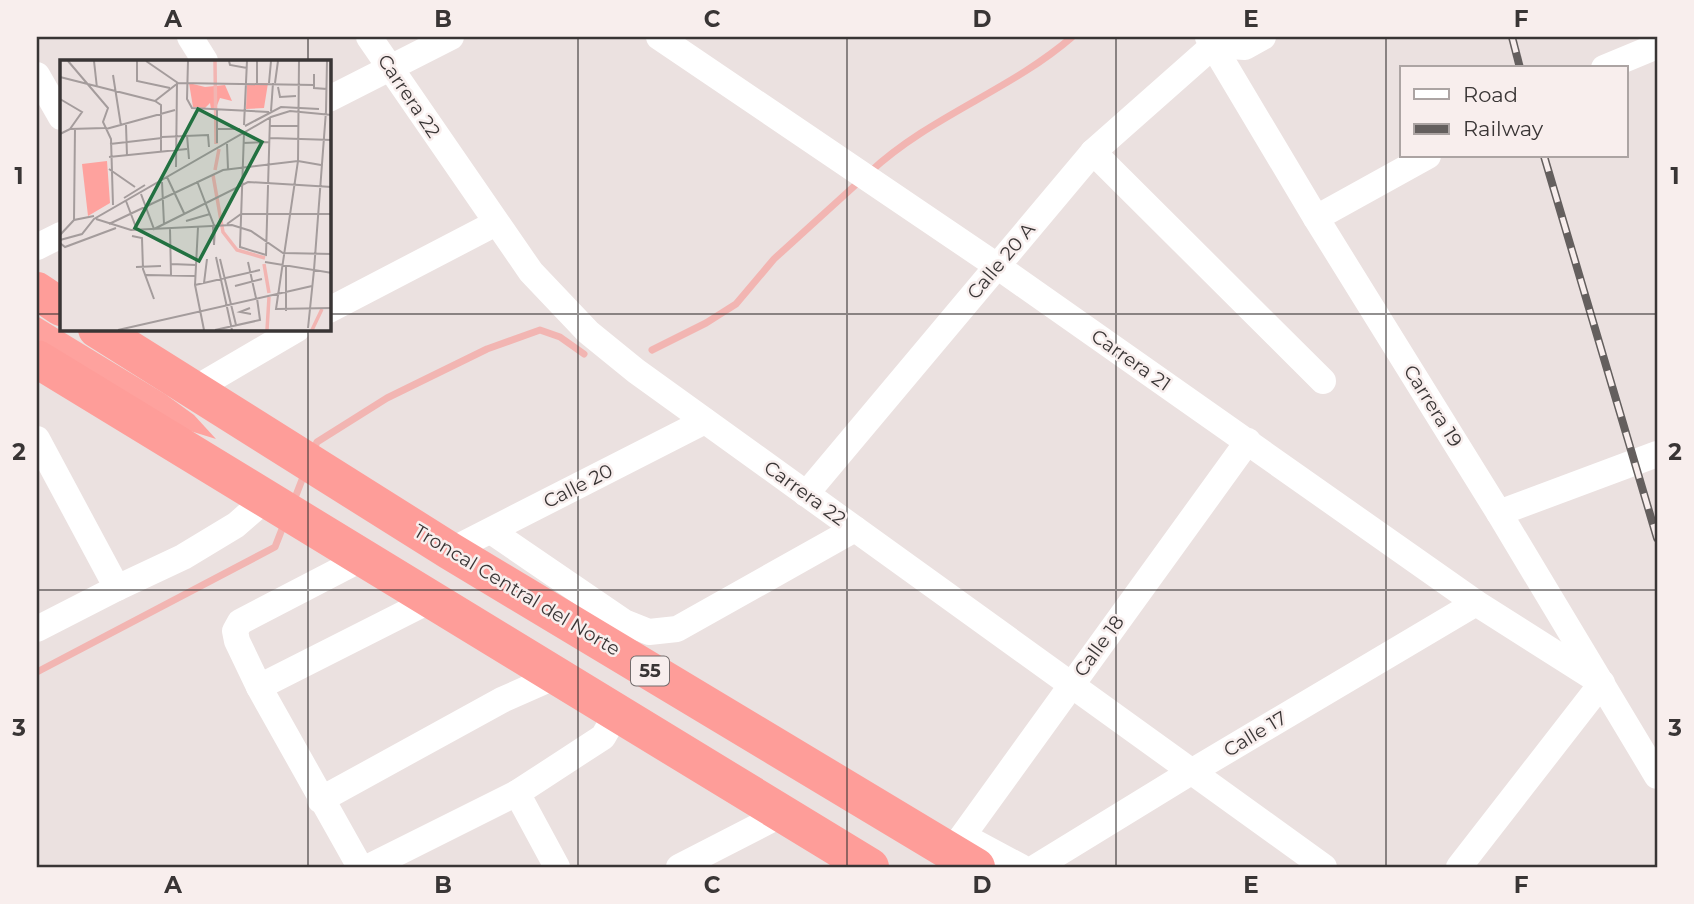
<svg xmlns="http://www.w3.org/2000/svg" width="1694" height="904" viewBox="0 0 1694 904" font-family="Montserrat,sans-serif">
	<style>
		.green { fill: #fea29e }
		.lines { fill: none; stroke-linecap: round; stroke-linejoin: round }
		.stream { stroke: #f2b5b2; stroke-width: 7 }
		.minor { stroke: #fff; stroke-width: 26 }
		.highway { stroke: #fe9d99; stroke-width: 38 }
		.rail-casing { stroke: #645f5e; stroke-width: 8 }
		.rail { stroke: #f8eeed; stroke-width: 5; stroke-dasharray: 16; stroke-linecap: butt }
		.grid { fill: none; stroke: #393535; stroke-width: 2; stroke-opacity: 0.55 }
		.labels { text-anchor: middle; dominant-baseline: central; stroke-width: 5; stroke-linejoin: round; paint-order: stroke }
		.shield { fill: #f8eeed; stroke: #726c6c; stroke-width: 2 }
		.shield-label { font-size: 18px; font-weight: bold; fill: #393535 }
		.street-label { font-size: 19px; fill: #393535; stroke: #f8eeed }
		.inset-river { fill: none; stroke: #f2b5b2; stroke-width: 3.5 }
		.inset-road { fill: none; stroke: #a49c9c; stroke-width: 2 }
		.view { fill: #227141; fill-opacity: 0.15; stroke: #227141; stroke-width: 3.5 }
		.inset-edge { fill: none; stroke: #393535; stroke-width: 3.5 }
		.neatline { fill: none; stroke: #393535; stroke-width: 2.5 }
		.grid-label { font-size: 23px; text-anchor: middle; font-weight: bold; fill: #393535 }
	</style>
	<rect width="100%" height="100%" fill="#ebe1e0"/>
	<polygon class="green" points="37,316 165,394 194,415 216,439 187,430 37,339"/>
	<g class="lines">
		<g class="stream">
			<path d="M870,172c60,-56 141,-82 202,-135"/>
			<polyline points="652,350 706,323 736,304 774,259 861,180"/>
			<polyline points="313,451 317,442 387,398 487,349 540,330 560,337 584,354"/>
			<polyline points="293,503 305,472"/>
			<polyline points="37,672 275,547 284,524"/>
		</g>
		<g class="minor">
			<polyline points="190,37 205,61"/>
			<polyline points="369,37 531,272 588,332 636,371 1324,867"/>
			<polyline points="659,37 997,266 1476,603 1602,683 1459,867"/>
			<polyline points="1208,37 1316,218 1499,513 1657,776"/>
			<polyline points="1214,45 1245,47 1263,37"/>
			<polyline points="1604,68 1657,46"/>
			<polyline points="37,75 61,117"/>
			<polyline points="329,99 451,37"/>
			<polyline points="1093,152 1323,381"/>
			<polyline points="1316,218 1428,156"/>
			<polyline points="37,247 61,235"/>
			<polyline points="329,310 496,223"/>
			<polyline points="193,390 297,329"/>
			<polyline points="37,439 117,588"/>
			<polyline points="806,494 1093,152 1214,45 1218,37"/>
			<polyline points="1499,513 1657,454"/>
			<polyline points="491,531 624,622 649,632 677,629 855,529"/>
			<polyline points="450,551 705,421"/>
			<polyline points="37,629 117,588 183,557 236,525 267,498"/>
			<polyline points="259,687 431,600"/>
			<polyline points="517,793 557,867"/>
			<polyline points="320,800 502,700 556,676"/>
			<polyline points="963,836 1021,867"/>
			<polyline points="951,852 1248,441"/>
			<polyline points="360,867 259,687 237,641 235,631 240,622 365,557"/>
			<polyline points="369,867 517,793 603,737 617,713"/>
			<polyline points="679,867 782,814"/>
			<polyline points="1036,867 1191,772 1476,603"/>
		</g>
		<g class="highway">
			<polyline points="37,291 61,307"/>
			<polyline points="97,329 450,551 976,867"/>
			<polyline points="37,359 870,867"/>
		</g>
		<g class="rail-casing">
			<g id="rail">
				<polyline points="1512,37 1520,68"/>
				<polyline points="1544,156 1657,538"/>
			</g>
		</g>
		<use href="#rail" class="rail"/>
	</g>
	<path class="grid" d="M308,37v24M578,37v830M847,37v830M1116,37v830M1386,37v830M37,314h24M329,314h1328M308,329v538M37,590h1620"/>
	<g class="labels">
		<rect class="shield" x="631" y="656.5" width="38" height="29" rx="5"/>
		<g class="shield-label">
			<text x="650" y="671">55</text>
		</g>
		<g class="street-label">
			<text transform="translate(409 96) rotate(56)">Carrera 22</text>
			<text transform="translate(1001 261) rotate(-50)">Calle 20 A</text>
			<text transform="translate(1131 360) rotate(35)">Carrera 21</text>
			<text transform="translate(1433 406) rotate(58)">Carrera 19</text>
			<text transform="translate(578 486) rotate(-27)">Calle 20</text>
			<text transform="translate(805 493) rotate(36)">Carrera 22</text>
			<text transform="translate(517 590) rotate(31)">Troncal Central del Norte</text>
			<text transform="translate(1099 646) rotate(-54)">Calle 18</text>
			<text transform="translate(1255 734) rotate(-31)">Calle 17</text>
		</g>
	</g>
	<g transform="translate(60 60)">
		<rect width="271" height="271" fill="#ebe1e0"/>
		<path d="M129,23l16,4 20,-2 7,16 -12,-3 -4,10 -5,1 -1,-6 -5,5 -12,-1zM208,23l-4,25 -18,1 1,-25zM47,101l3,42 -22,13 -6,-52z" fill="#fea29e"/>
		<path class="inset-river" d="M155,1l1,83M155,110l4,-21M153,115l10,57 14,18 28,8M204,204l5,29M207,270l2,-33M252,270l10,-21"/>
		<path class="inset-road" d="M8,1l40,47 -5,14 8,17 2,66M34,1l3,27M77,1v20l33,7M86,1l32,22M128,1l-1,38 5,9 77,4M169,1l1,4 17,3M239,1l-1,100 -22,148 56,-1M254,14v14l13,1M53,15l8,51M0,17l95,24M197,23v-22M209,23l2,-22M215,23l3,-22M218,27l2,10 16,-1M0,39l22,13 -12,17M95,41l23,-18 136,2M95,41l6,4v48M157,50v33M211,51l2,-28M266,51l1,-50M266,51l-12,159 18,3M66,65l1,31M184,65l3,-64M185,66l36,-19 38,2M210,66h28M46,69l69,-19M156,69h24M184,73l-4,114 26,8 4,-137M0,74l10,-5 35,-1M127,75l2,24M102,77l46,-2 1,12M210,78l62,2M183,83l26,-1M50,84l52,-6M167,84l1,25M49,97l78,-8M116,107l1,-84M49,109l26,18M107,117l17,36M137,121l18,47 -1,17 -1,-19M102,122l2,42M81,134l13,35 94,-47 84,5M64,138l21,-13M66,141l11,29M36,159l35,11 101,-5 19,6 32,22 49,1M14,160l1,-92M126,161l24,-7M49,164l114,-54 75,-9 23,4M167,164l14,-10h91M138,167l-3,58 9,45M110,169l1,46M0,175l14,-15 20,-4M72,176l10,2 1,31 11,30M0,180l22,-6 12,-15 177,-102 19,-6 42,4M0,183l5,4 51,-19M156,197l16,73M160,199l16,66M188,202l8,36M205,202l49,8 -6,58M111,204l25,1M76,207l25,-1M86,215l50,1M144,223l3,-24M135,225l65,-15M175,226l27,-7M190,248l-10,4 11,2M226,251v-46M58,270l194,-44M155,270l45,-10 -3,-22"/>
		<path class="view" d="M138,49l64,33 -63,119 -64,-33z"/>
		<rect width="271" height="271" class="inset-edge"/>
	</g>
	<rect width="1694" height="904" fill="none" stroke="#f8eeed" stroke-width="77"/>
	<rect x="1400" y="66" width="228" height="91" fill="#f8eeed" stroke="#aca4a3" stroke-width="2"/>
	<rect x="1414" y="89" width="35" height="10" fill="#ffffff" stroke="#aca4a3" stroke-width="2"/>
	<text x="1463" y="102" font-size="21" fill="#393535">Road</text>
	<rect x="1414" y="124" width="35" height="10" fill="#645f5e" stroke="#aca4a3" stroke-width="2"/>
	<text x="1463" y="136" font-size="21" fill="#393535">Railway</text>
	<rect x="38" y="38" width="1618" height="828" class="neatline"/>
	<g class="grid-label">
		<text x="173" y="27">A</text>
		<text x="443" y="27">B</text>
		<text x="712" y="27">C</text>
		<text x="982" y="27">D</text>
		<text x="1251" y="27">E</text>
		<text x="1521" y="27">F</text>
		<text x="19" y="184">1</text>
		<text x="1675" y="184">1</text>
		<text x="19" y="460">2</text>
		<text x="1675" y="460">2</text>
		<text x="19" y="736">3</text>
		<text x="1675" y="736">3</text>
		<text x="173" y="893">A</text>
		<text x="443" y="893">B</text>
		<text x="712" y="893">C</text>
		<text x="982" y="893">D</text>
		<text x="1251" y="893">E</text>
		<text x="1521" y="893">F</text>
	</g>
</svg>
